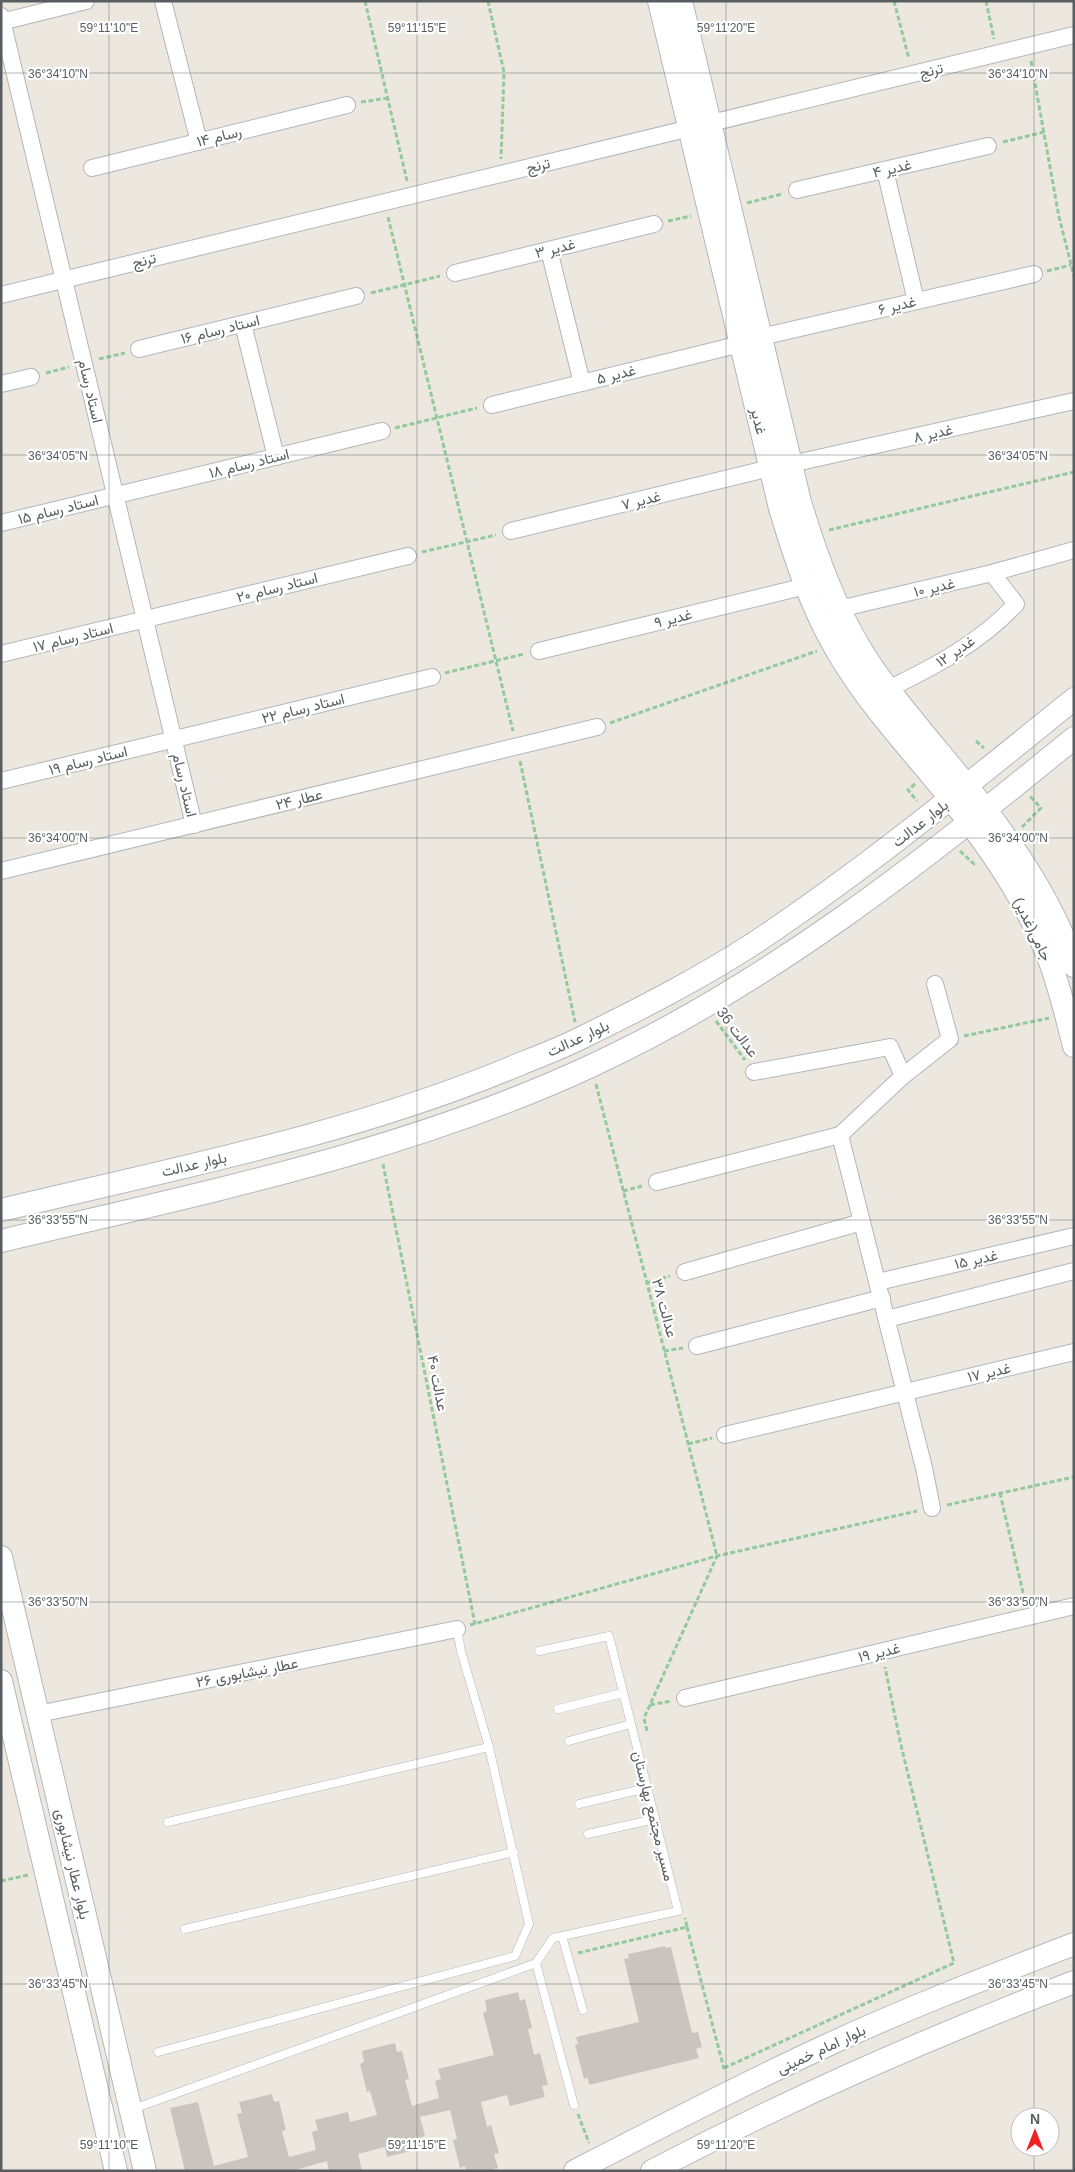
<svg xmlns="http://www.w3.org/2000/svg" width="1075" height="2172" viewBox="0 0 1075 2172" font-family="Arial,Vazirmatn,sans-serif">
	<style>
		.building { fill: #c9c5be }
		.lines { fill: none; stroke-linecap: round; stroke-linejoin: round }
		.lane-casing { stroke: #b2b6bb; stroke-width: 9 }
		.street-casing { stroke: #b2b6bb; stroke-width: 18 }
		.secondary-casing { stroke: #b3b8bd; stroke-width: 24 }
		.path { stroke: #94c99d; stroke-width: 3; stroke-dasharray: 5 2.5; stroke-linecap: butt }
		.lane { stroke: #fff; stroke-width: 8 }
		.street { stroke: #fff; stroke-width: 16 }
		.secondary { stroke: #fff; stroke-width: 22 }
		.ticks { fill: none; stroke: #585d61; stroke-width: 1; stroke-opacity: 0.45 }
		.labels { text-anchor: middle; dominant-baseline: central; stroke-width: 4.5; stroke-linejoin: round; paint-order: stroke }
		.street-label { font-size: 15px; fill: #585d61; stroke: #fff }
		.ticks-label { font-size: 12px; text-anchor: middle; fill: #585d61; stroke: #fff; stroke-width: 4.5; stroke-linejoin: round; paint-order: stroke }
	</style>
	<rect width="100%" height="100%" fill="#ece8df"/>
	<g class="building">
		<polygon points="665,1946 666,1948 671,1947 692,2033 698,2032 702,2047 696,2049 699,2058 589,2085 588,2078 584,2079 575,2045 578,2044 576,2037 639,2022 624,1959 629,1958 628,1954"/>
		<polygon points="518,1992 520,2001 525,1999 532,2028 528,2029 534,2055 540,2053 548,2085 542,2086 545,2097 510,2106 507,2095 481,2102 487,2127 491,2125 499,2153 494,2154 498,2168 488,2171 466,2171 465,2166 460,2168 453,2140 457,2139 450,2110 420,2117 425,2136 419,2138 422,2148 387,2157 385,2147 358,2154 362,2171 329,2171 327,2161 292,2171 185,2171 170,2108 198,2102 214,2166 248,2157 237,2114 242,2113 239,2102 272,2094 274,2102 279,2101 286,2130 282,2131 289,2157 316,2150 312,2132 318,2130 315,2120 348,2112 350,2122 377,2115 370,2091 367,2092 360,2064 364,2062 362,2051 395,2043 397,2052 402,2051 409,2079 405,2080 412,2106 439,2098 435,2081 441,2079 438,2069 494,2055 483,2013 487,2011 485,2000"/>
	</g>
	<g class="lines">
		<g class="lane-casing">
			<g id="lane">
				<polyline points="558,1709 623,1693"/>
				<polyline points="569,1741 631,1724"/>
				<polyline points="579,1804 647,1788"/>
				<polyline points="168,1822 489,1747"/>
				<polyline points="588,1834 655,1819"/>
				<polyline points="185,1929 514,1852"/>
				<polyline points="562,1936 583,2010"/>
				<polyline points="536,1963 553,1938 678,1911 609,1636 539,1651"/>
				<polyline points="536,1963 574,2105"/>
				<polyline points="158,2052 515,1956 529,1924 489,1747 461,1651 457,1629"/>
				<polyline points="133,2109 536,1963"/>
			</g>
		</g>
		<g class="street-casing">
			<g id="street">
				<polyline points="163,1 199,142"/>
				<polyline points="1,16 194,825"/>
				<polyline points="1,22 86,1"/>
				<polyline points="92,168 347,105"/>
				<polyline points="885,170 916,301"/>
				<polyline points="797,190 988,146"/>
				<polyline points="549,250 582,383"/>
				<polyline points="455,273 654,224"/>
				<polyline points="1,295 1074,35"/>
				<polyline points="243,324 276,457"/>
				<polyline points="761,337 1034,274"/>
				<polyline points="139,349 356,296"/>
				<polyline points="1,384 31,377"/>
				<polyline points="492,405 741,344"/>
				<polyline points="791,464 1074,401"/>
				<polyline points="1,523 382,431"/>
				<polyline points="511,531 770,468"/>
				<polyline points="992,573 1074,550"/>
				<path d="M839,609l153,-36 24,31c-35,38 -82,63 -128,85"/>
				<polyline points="539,651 806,586"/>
				<polyline points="1,654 408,556"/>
				<polyline points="1,781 432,677"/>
				<polyline points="1,871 597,727"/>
				<polyline points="754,1072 890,1047 903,1076"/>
				<polyline points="840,1135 903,1076 950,1039 935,984"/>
				<polyline points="657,1182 840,1135 924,1468 932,1508"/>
				<polyline points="685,1272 862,1222"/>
				<polyline points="878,1282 1074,1236"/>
				<polyline points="887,1319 1074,1271"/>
				<polyline points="697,1346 882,1298"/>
				<polyline points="725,1435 1074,1352"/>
				<polyline points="685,1698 1074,1606"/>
				<polyline points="38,1714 457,1629"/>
			</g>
		</g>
		<g class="secondary-casing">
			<g id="secondary">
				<path d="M659,1l121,507c16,54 34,108 65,156 30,48 70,90 105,134 40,49 78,105 100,164 10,27 17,56 24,84"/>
				<path d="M681,1l119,501c16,52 34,104 63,151 22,35 50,67 76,99 52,62 111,137 135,214"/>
				<path d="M1,1210c175,-42 353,-76 519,-146 20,-8 41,-16 61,-26 59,-29 120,-60 175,-96 111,-74 214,-159 318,-243"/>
				<path d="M1,1241c200,-48 403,-88 590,-175 179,-83 331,-204 483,-328"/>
				<polyline points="1,1557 145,2171"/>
				<polyline points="1,1681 116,2171"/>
				<path d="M575,2171c81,-42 162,-84 244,-122 83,-39 169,-72 255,-105"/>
				<path d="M652,2171c137,-72 278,-134 422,-189"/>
			</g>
		</g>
		<g class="path">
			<polyline points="365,1 407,181"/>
			<polyline points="488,1 504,72 501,159"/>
			<polyline points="894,1 909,59"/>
			<polyline points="986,1 994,39"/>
			<polyline points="1031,61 1059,217 1074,276"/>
			<polyline points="361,102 388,98"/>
			<polyline points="1003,142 1044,132"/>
			<polyline points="747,203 782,194"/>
			<polyline points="388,217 513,731"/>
			<polyline points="668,221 691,216"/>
			<polyline points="1047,271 1071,265"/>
			<polyline points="371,293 440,276"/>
			<polyline points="99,359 125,353"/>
			<polyline points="46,373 69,367"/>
			<polyline points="395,428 477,408"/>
			<polyline points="829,530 1074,472"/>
			<polyline points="422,552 496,535"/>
			<polyline points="445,673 524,654"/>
			<polyline points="610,723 817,651"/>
			<polyline points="976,741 984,748"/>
			<polyline points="520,761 575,1022"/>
			<polyline points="915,784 908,790 917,801"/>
			<polyline points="1022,827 1041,808 1030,796"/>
			<polyline points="960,851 974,864 976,863"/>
			<polyline points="716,1021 745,1060"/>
			<polyline points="964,1036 1049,1018"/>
			<polyline points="596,1084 717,1556"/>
			<polyline points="383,1164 475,1624"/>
			<polyline points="623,1191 642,1186"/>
			<polyline points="647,1283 670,1276"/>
			<polyline points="664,1351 683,1348"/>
			<polyline points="688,1444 712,1438"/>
			<polyline points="1000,1493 1025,1601"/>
			<polyline points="947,1505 1074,1477"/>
			<polyline points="470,1625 717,1556 917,1511"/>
			<polyline points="650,1705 671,1701"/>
			<polyline points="647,1731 644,1718 717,1556"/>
			<polyline points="1,1881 28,1875"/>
			<polyline points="687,1927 724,2069"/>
			<polyline points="578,1953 687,1927 685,1918"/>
			<polyline points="724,2068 954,1963 900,1741 885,1667"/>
			<polyline points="578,2114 589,2143"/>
		</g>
		<use href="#lane" class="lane"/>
		<use href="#street" class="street"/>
		<use href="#secondary" class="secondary"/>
	</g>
	<path class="ticks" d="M109,1v2170M417,1v2170M726,1v2170M1034,1v2116M1,73h1073M1,455h1073M1,838h1073M1,1220h1073M1,1602h1073M1,1984h1073M1034,2147v24"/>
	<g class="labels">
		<g class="street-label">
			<text transform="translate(931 70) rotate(-14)">ترنج</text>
			<text transform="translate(219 136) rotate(-14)">رسام ۱۴</text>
			<text transform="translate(538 165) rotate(-14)">ترنج</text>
			<text transform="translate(892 168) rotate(-13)">غدیر ۴</text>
			<text transform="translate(555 248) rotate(-14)">غدیر ۳</text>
			<text transform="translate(144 260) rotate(-14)">ترنج</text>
			<text transform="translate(897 305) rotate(-13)">غدیر ۶</text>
			<text transform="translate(220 329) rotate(-14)">استاد رسام ۱۶</text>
			<text transform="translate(616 374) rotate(-14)">غدیر ۵</text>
			<text transform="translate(91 391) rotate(77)">استاد رسام</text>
			<text transform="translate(759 421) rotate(77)">غدیر</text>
			<text transform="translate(933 433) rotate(-13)">غدیر ۸</text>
			<text transform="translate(249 463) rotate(-14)">استاد رسام ۱۸</text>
			<text transform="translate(641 500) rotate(-14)">غدیر ۷</text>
			<text transform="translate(58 509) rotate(-14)">استاد رسام ۱۵</text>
			<text transform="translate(277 587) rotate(-14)">استاد رسام ۲۰</text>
			<text transform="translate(934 587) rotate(-13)">غدیر ۱۰</text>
			<text transform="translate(673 618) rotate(-14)">غدیر ۹</text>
			<text transform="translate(73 637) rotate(-14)">استاد رسام ۱۷</text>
			<text transform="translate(955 651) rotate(-34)">غدیر ۱۲</text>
			<text transform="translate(303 708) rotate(-14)">استاد رسام ۲۲</text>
			<text transform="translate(88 760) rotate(-14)">استاد رسام ۱۹</text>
			<text transform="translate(185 785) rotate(77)">استاد رسام</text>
			<text transform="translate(299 799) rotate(-14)">عطار ۲۴</text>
			<text transform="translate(920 823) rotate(-38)">بلوار عدالت</text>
			<text transform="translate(1033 929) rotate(64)">جامی(غدیر)</text>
			<text transform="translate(738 1032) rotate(53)">عدالت 36</text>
			<text transform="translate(578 1038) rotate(-25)">بلوار عدالت</text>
			<text transform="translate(194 1164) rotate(-13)">بلوار عدالت</text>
			<text transform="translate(976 1259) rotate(-13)">غدیر ۱۵</text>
			<text transform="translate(665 1308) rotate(75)">عدالت ۳۸</text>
			<text transform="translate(989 1372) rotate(-13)">غدیر ۱۷</text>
			<text transform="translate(438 1383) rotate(79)">عدالت ۴۰</text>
			<text transform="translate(879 1652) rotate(-13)">غدیر ۱۹</text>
			<text transform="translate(247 1672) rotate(-11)">عطار نیشابوری ۲۶</text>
			<text transform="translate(654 1816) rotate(76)">مسیر مجتمع بهارستان</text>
			<text transform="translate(73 1864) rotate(77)">بلوار عطار نیشابوری</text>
			<text transform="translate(821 2049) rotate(-25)">بلوار امام خمینی</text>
		</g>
	</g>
	<g class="ticks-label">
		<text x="109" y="32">59°11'10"E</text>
		<text x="417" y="32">59°11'15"E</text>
		<text x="726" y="32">59°11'20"E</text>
		<text x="58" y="78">36°34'10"N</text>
		<text x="1018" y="78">36°34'10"N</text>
		<text x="58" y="460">36°34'05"N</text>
		<text x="1018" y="460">36°34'05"N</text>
		<text x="58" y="842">36°34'00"N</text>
		<text x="1018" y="842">36°34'00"N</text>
		<text x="58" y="1224">36°33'55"N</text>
		<text x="1018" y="1224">36°33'55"N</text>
		<text x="58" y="1606">36°33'50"N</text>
		<text x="1018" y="1606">36°33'50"N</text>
		<text x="58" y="1988">36°33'45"N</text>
		<text x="1018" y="1988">36°33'45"N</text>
		<text x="109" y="2149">59°11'10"E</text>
		<text x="417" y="2149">59°11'15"E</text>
		<text x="726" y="2149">59°11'20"E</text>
	</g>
	<rect width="1075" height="2172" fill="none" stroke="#585d61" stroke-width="5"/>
	<g transform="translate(1035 2132)"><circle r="24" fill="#ffffff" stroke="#bcbec0"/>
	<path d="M0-4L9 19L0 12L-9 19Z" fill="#f12025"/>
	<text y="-8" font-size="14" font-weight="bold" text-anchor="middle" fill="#585d61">N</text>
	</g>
</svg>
